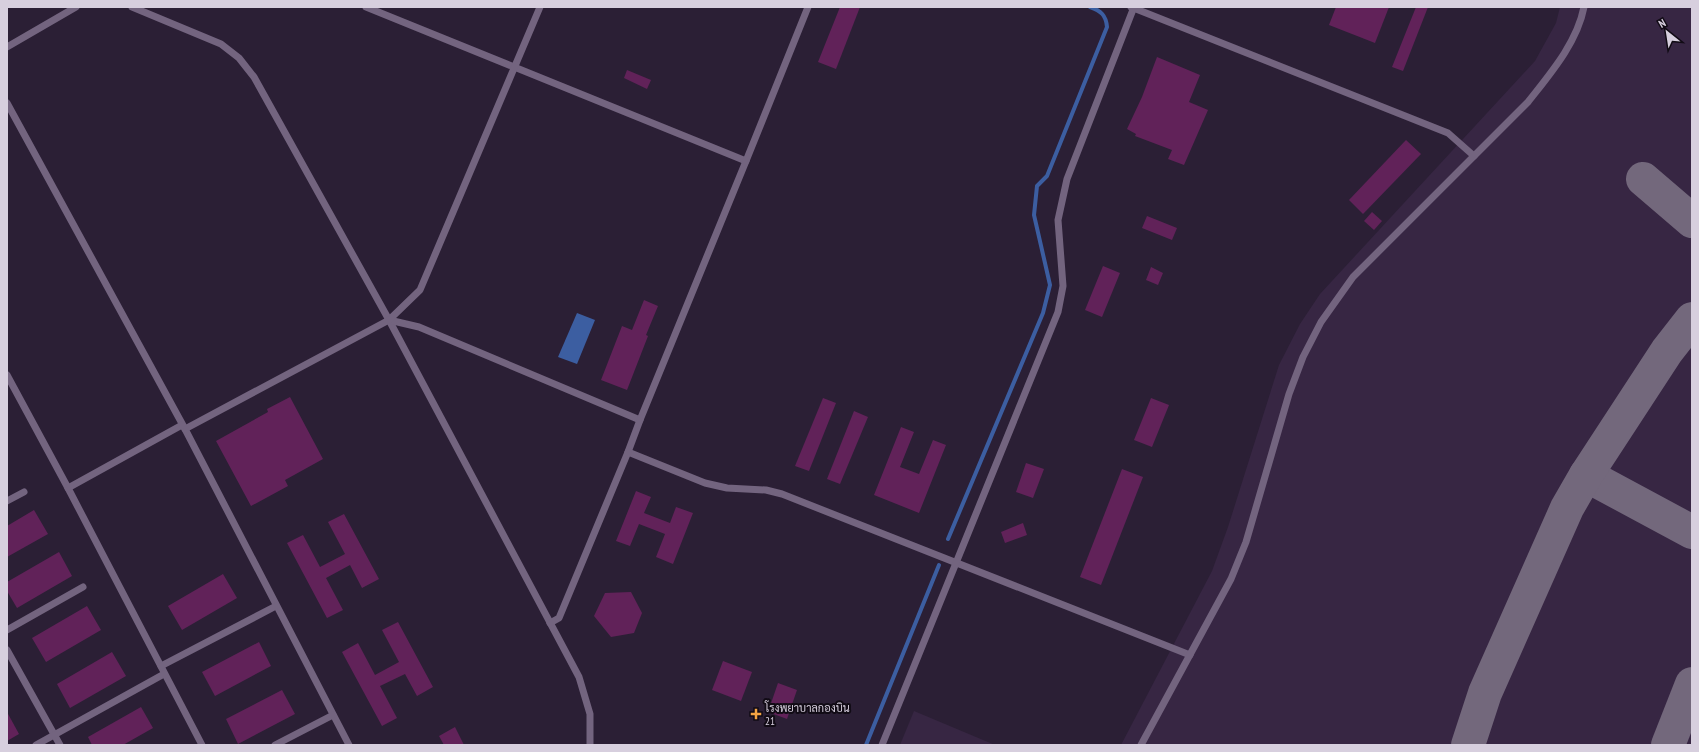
<svg xmlns="http://www.w3.org/2000/svg" width="1699" height="752" viewBox="0 0 1699 752" font-family="'PT Sans Narrow',Sarabun,sans-serif">
	<style>
		.built { fill: #372643 }
		.water { fill: #3c5ea1 }
		.lines { fill: none; stroke-linecap: round; stroke-linejoin: round }
		.stream { stroke: #3c5ea1; stroke-width: 4 }
		.taxiway { stroke: #73687c; stroke-width: 34 }
		.building { fill: #612259 }
		.service { stroke: #73647f; stroke-width: 7 }
		.poi-dot { fill: #f4a444; stroke: #110b15; stroke-width: 1.5 }
		.labels { text-anchor: middle; dominant-baseline: central; stroke-width: 4; stroke-linejoin: round; paint-order: stroke }
		.poi-label { font-size: 11px; fill: #d7cfde; stroke: #110b15; text-anchor: start }
	</style>
	<rect width="100%" height="100%" fill="#2b1f35"/>
	<g class="built">
		<polygon points="1560,7 1692,7 1692,745 1121,745 1212,571 1228,527 1279,365 1300,324 1320,294 1535,61 1556,23"/>
		<polygon points="914,711 995,745 900,745"/>
	</g>
	<polygon class="water" points="577,313 595,320 577,364 558,357"/>
	<g class="lines">
		<g class="stream">
			<path d="M948,539l95,-226 7,-28 -16,-70 3,-29 10,-10 60,-149c-1,-12 -6,-16 -17,-20"/>
			<polyline points="866,745 939,565"/>
		</g>
		<g class="taxiway">
			<polyline points="1643,179 1692,221"/>
			<polyline points="1586,475 1692,532"/>
			<polyline points="1468,745 1485,693 1567,508 1586,475 1667,351 1692,319"/>
			<polyline points="1668,745 1692,684"/>
		</g>
	</g>
	<g class="building">
		<polygon points="840,7 860,7 836,69 818,62"/>
		<polygon points="1336,7 1389,7 1375,43 1329,25"/>
		<polygon points="1416,7 1428,7 1403,71 1392,67"/>
		<polygon points="1157,57 1200,75 1189,102 1208,110 1184,165 1168,159 1172,150 1135,136 1136,134 1127,129 1142,97"/>
		<polygon points="627,70 651,80 647,89 624,78"/>
		<polygon points="1406,140 1421,154 1363,214 1349,200"/>
		<polygon points="1372,212 1382,221 1374,230 1364,221"/>
		<polygon points="1147,216 1177,228 1172,240 1142,228"/>
		<polygon points="1103,266 1120,273 1102,317 1085,310"/>
		<polygon points="1151,267 1163,273 1158,285 1146,280"/>
		<polygon points="644,300 658,306 646,335 648,336 627,390 601,380 622,326 632,330"/>
		<polygon points="290,397 323,459 285,480 288,486 251,506 216,441 268,412 267,409"/>
		<polygon points="823,398 836,403 809,471 795,466"/>
		<polygon points="1151,398 1169,405 1152,447 1134,440"/>
		<polygon points="854,411 868,417 840,484 827,479"/>
		<polygon points="901,427 914,432 900,467 919,474 933,440 946,445 919,513 874,495"/>
		<polygon points="1026,463 1044,469 1033,498 1016,492"/>
		<polygon points="1122,469 1143,477 1101,585 1080,577"/>
		<polygon points="636,491 651,497 644,513 670,523 676,507 693,513 673,564 656,557 665,534 639,524 630,546 616,541"/>
		<polygon points="34,510 48,534 7,557 7,526"/>
		<polygon points="344,514 379,579 362,588 350,565 326,578 343,610 327,618 287,543 303,535 320,567 345,554 328,522"/>
		<polygon points="1023,523 1027,535 1005,543 1001,532"/>
		<polygon points="59,552 72,576 17,608 7,591 7,582"/>
		<polygon points="223,574 237,598 182,630 168,606"/>
		<polygon points="631,592 642,613 634,633 611,637 594,616 605,593"/>
		<polygon points="87,606 101,630 46,662 32,638"/>
		<polygon points="398,622 433,687 417,696 405,674 380,686 397,718 382,726 342,652 358,643 375,675 399,662 382,630"/>
		<polygon points="259,642 271,666 215,696 202,672"/>
		<polygon points="112,652 126,676 70,708 57,684"/>
		<polygon points="723,661 752,672 741,701 712,690"/>
		<polygon points="778,683 797,690 787,719 768,712"/>
		<polygon points="282,690 295,714 238,744 226,719"/>
		<polygon points="141,707 153,728 123,745 92,745 88,737"/>
		<polygon points="7,712 19,734 7,741"/>
		<polygon points="455,727 464,745 444,745 439,736"/>
	</g>
	<g class="lines">
		<g class="service">
			<polyline points="132,7 221,44 239,58 254,77 389,320 579,677 590,714 590,745"/>
			<polyline points="366,7 746,161"/>
			<polyline points="1131,7 1448,133 1474,156"/>
			<polyline points="7,47 76,7"/>
			<polyline points="7,103 185,429 349,745"/>
			<polyline points="389,320 419,327 640,420"/>
			<polyline points="7,375 68,488 202,745"/>
			<polyline points="185,429 389,320 420,290 540,7"/>
			<polyline points="628,452 705,483 727,488 766,490 782,494 1190,655"/>
			<polyline points="68,488 182,425"/>
			<polyline points="7,501 24,492"/>
			<polyline points="550,623 559,618 628,452 640,420 746,161 808,7"/>
			<polyline points="7,630 83,587"/>
			<polyline points="7,650 60,745"/>
			<polyline points="161,666 276,606"/>
			<polyline points="36,745 164,674"/>
			<polyline points="275,745 333,715"/>
			<polyline points="882,745 1058,312 1063,286 1058,220 1067,179 1134,7"/>
			<path d="M1141,745l90,-166 15,-37 43,-148 14,-37 18,-35 32,-45 175,-175c22,-28 49,-59 56,-95"/>
		</g>
	</g>
	<path class="poi-dot" d="M754 708h4v4h4v4h-4v4h-4v-4h-4v-4h4z"/>
	<g class="labels">
		<g class="poi-label">
			<text x="765" y="708">โรงพยาบาลกองบิน<tspan x="765" dy="13">21</tspan></text>
		</g>
	</g>
	<rect width="1699" height="752" fill="none" stroke="#d7cfde" stroke-width="16"/>
	<g transform="translate(1667 32) rotate(330)" stroke="#110b15" stroke-width="3" paint-order="stroke">
	<path d="M0-3L7 15L0 10L-7 15Z" fill="#d7cfde"/>
	<text y="-6" font-size="11" font-weight="bold" text-anchor="middle" fill="#d7cfde">N</text>
	</g>
</svg>
